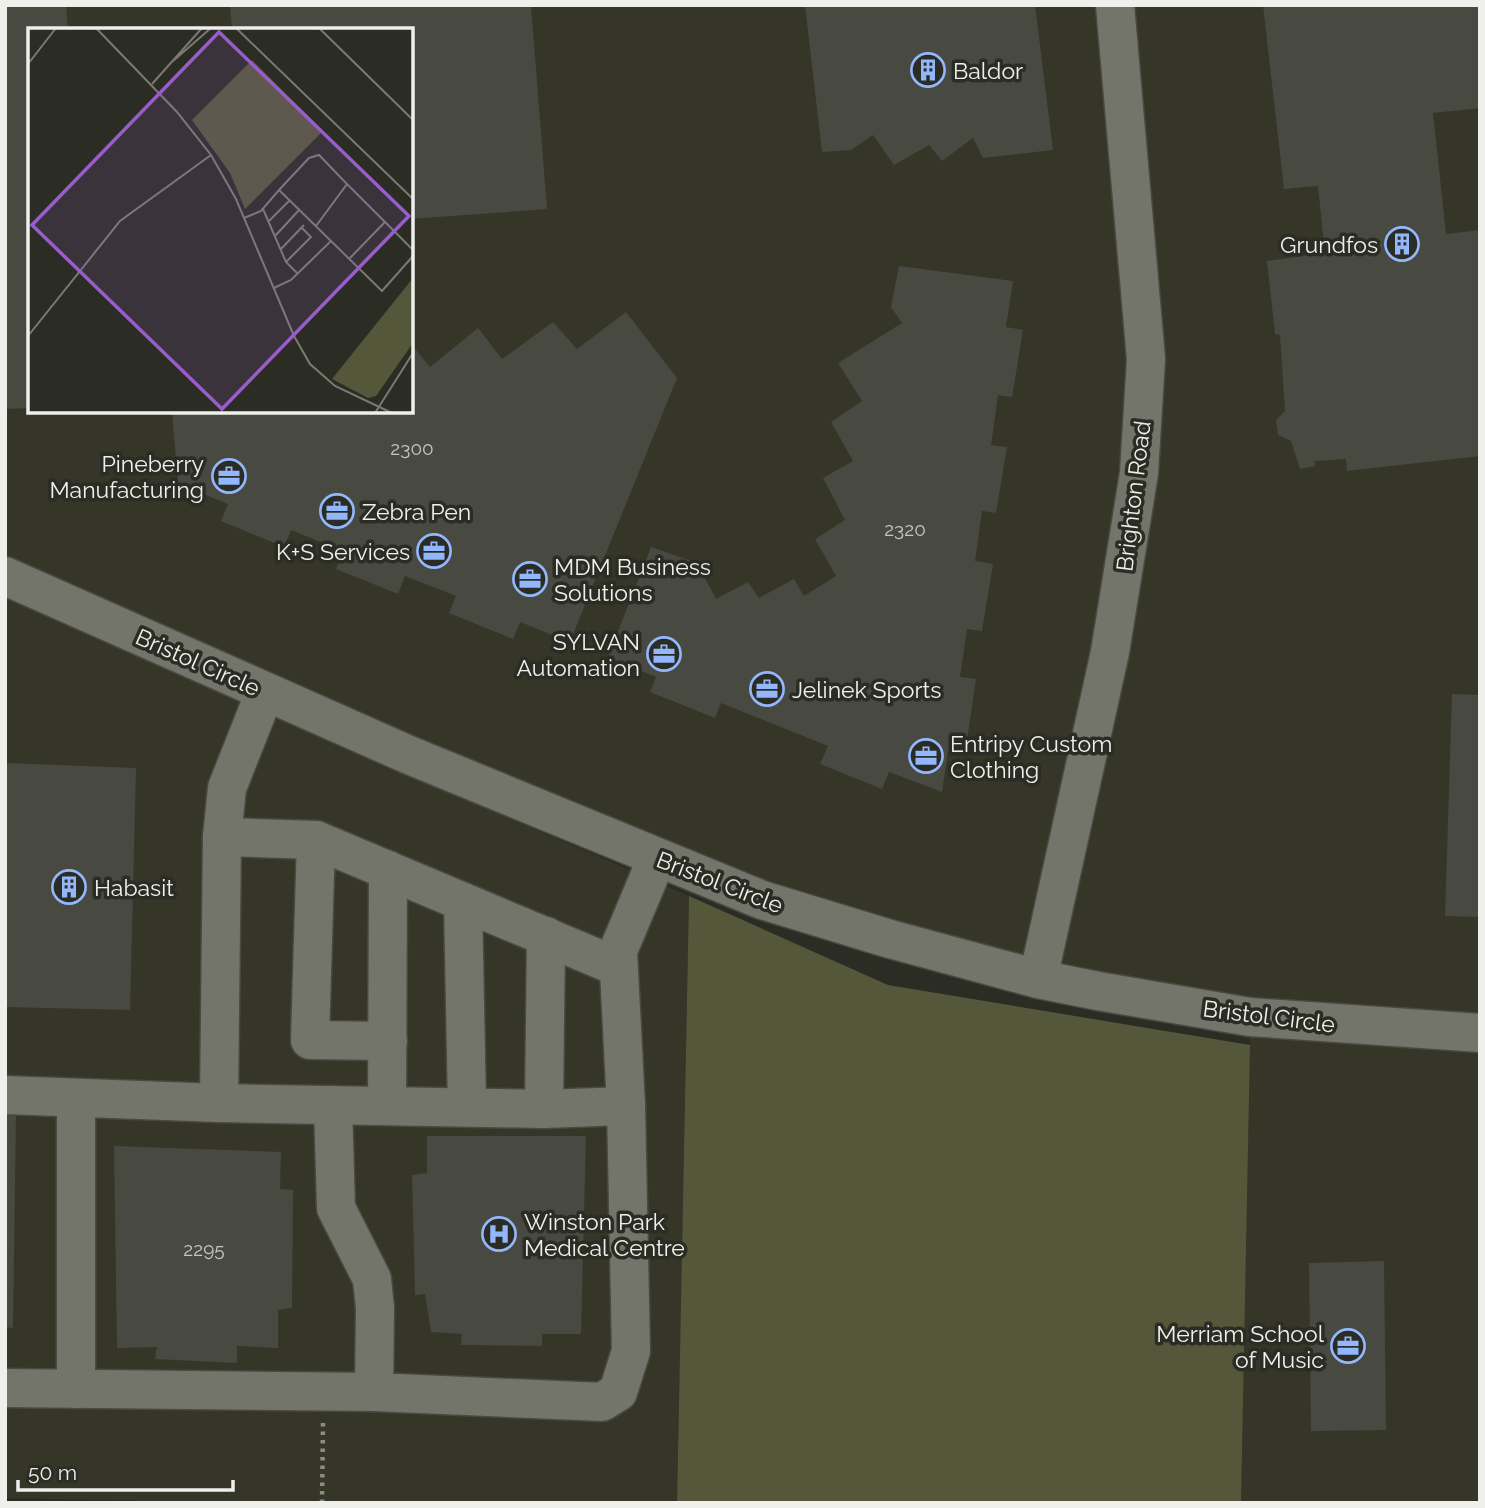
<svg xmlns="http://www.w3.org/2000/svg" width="1485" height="1508" viewBox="0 0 1485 1508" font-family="Raleway,sans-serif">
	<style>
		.built { fill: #353628; fill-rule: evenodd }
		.grass { fill: #54573a }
		.building { fill: #484941 }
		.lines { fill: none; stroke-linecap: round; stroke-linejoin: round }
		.minor-casing { stroke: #494942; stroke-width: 41 }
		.path { stroke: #8b8c85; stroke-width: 4.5; stroke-dasharray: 3.5 5; stroke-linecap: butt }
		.minor { stroke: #73756b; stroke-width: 38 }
		.labels { text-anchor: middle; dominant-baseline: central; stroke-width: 7; stroke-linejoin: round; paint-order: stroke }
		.number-label { font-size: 19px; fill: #c5c6c0 }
		.poi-label { font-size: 23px; fill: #eff0eb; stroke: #2b2c24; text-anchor: start }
		.street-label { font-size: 23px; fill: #eff0eb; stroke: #2b2c24 }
		.inset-road { fill: none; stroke: #797a74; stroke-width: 2 }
		.view { fill: #985dca; fill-opacity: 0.15; stroke: #985dca; stroke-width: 3.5 }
		.inset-edge { fill: none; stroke: #eff0eb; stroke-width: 3.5 }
	</style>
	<rect width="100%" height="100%" fill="#2b2c24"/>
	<g class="built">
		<path d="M5,5h1475v1498h-239l9,-486 -360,-78 -885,-363zM30,30h381v381h-381z"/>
		<polygon points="5,598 689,896 677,1503 231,1503 5,1498"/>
	</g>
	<polygon class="grass" points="689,896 888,985 1250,1045 1241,1503 677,1503"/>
	<g class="building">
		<polygon points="5,5 66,5 68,30 30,30 30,408 5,409"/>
		<polygon points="230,5 531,5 547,209 411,219 411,30 232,30"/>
		<polygon points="805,5 1035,5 1053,150 983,158 973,138 942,161 929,145 894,165 873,135 851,150 822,152"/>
		<polygon points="1263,5 1480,5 1480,108 1433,113 1446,234 1480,230 1480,456 1347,471 1346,459 1315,461 1315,466 1300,469 1291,441 1278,435 1276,420 1285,411 1280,335 1275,334 1267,261 1325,253 1318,186 1284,189"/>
		<polygon points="899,266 1013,281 1006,327 1023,330 1012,397 998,395 991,445 1007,447 996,513 982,511 975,561 993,564 982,631 967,629 960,677 976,679 966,747 949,745 942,792 889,772 882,789 820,764 828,746 721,703 715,718 650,692 656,677 608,657 651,547 697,563 716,599 748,582 759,598 794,579 804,596 836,576 815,539 845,520 823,478 853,461 831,422 862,401 838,363 902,323 891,307"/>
		<polygon points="626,312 677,378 570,642 520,622 513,639 449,613 456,596 405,576 398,594 336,569 343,551 291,530 284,547 221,521 228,504 178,484 172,411 411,411 411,344 430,367 478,328 502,359 553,322 577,349"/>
		<polygon points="1452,694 1480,695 1480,917 1445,916"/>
		<polygon points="5,763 136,768 130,1010 5,1007"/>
		<polygon points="5,1114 16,1114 13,1328 5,1327"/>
		<polygon points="427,1136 586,1136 581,1334 542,1334 542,1346 461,1345 462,1334 431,1332 425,1294 415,1295 412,1175 427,1173"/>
		<polygon points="114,1146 281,1152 280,1189 293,1190 292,1308 278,1310 278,1348 237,1346 237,1363 155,1359 157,1347 117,1348"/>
		<polygon points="1384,1261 1386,1430 1311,1431 1309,1263"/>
	</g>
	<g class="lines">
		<g class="minor-casing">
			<g id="minor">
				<polyline points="5,576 409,755 762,900 890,939 1038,979 1098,991 1250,1017 1480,1033"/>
				<polyline points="265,692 227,788 222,837 219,1103 544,1109 626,1106 618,951 657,858"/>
				<polyline points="222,837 316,840 618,967"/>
				<polyline points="316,840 310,1040 388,1041"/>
				<polyline points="463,902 467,1107"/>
				<polyline points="1038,979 1110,652 1139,473 1146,359 1115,5"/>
				<polyline points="5,1095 219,1103"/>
				<polyline points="76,1098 76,1389"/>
				<polyline points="333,1105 336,1208 372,1279 375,1308 374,1392 602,1402 618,1392 631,1351 626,1106"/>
				<polyline points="387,1105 388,870"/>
				<polyline points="544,1109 546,936"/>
				<polyline points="5,1388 374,1392"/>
			</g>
		</g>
		<polyline class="path" points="322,1503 323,1423"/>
		<use href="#minor" class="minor"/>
	</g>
	<defs>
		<g id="building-ring" transform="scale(1.75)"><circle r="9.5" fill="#2b2c24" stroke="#93b7fd" stroke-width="1.5"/><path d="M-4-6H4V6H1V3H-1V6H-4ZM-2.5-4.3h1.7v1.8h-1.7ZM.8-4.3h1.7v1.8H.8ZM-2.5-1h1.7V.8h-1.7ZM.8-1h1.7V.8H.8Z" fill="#93b7fd"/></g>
		<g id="office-ring" transform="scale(1.75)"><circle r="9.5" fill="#2b2c24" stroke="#93b7fd" stroke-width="1.5"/><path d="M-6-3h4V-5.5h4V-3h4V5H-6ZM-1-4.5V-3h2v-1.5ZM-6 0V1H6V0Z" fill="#93b7fd"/></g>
		<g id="hospital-ring" transform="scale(1.75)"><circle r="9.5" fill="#2b2c24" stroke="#93b7fd" stroke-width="1.5"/><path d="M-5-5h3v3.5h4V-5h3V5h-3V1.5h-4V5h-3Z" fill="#93b7fd"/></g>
	</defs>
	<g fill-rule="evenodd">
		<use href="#building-ring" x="928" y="70"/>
		<use href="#building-ring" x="1402" y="244"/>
		<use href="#office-ring" x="229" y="476"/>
		<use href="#office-ring" x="337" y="511"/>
		<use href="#office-ring" x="434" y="551"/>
		<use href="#office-ring" x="530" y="579"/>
		<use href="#office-ring" x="664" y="654"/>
		<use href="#office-ring" x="767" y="689"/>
		<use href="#office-ring" x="926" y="756"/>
		<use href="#building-ring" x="69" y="887"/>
		<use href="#hospital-ring" x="499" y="1234"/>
		<use href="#office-ring" x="1348" y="1346"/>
	</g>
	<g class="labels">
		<g class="number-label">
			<text x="412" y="448">2300</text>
			<text x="905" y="529">2320</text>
			<text x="204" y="1249">2295</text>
		</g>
		<g class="poi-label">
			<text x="953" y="70">Baldor</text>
			<text x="1378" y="244" text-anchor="end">Grundfos</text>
			<text x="204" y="463" text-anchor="end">Pineberry<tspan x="204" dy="26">Manufacturing</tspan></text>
			<text x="362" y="511">Zebra Pen</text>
			<text x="410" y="551" text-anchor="end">K+S Services</text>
			<text x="554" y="566">MDM Business<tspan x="554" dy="26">Solutions</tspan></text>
			<text x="640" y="641" text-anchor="end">SYLVAN<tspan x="640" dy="26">Automation</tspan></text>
			<text x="792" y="689">Jelinek Sports</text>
			<text x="950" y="743">Entripy Custom<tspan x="950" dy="26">Clothing</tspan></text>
			<text x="94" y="887">Habasit</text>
			<text x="524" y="1221">Winston Park<tspan x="524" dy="26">Medical Centre</tspan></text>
			<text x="1324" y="1333" text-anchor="end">Merriam School<tspan x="1324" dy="26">of Music</tspan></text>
		</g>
		<g class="street-label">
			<text transform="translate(1133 496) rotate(-83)">Brighton Road</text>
			<text transform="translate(198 662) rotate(24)">Bristol Circle</text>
			<text transform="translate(720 882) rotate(21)">Bristol Circle</text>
			<text transform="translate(1269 1016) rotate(7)">Bristol Circle</text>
		</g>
	</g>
	<g transform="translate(28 28)">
		<rect width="385" height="385" fill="#2b2c24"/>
		<path d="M224,32l71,71 -78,78 -15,-36 -38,-53zM385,250v65l-37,53 -8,2 -36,-19z" fill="#54573a"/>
		<path class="inset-road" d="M68,0l81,84 34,43 25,44 58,137 16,28 25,22 57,27M208,0l177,171M291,0l94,92M145,33l38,-33M0,36l28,-36M124,56l50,-56M319,156l66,66M251,162l30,-32 10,-3 28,29 -31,42M235,181l23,53 12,12M216,190l17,-7 18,-21 52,51 -40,39 -17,8M240,194l22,-22M247,208l25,-27M303,213l51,50 31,-35M252,222l24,-25M321,231l36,-37M258,234l25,-25 -9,-9M0,308l92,-115 91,-66M347,385l38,-60"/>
		<path class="view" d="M191,4l190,184 -187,193 -190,-184z"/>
		<rect width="385" height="385" class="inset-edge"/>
	</g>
	<rect width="1485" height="1508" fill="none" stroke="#eff0eb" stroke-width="14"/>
	<path d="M18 1480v10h215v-10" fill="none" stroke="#eff0eb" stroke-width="3.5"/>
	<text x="28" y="1480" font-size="21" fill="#eff0eb" stroke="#2b2c24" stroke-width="5" paint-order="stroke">50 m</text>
</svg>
